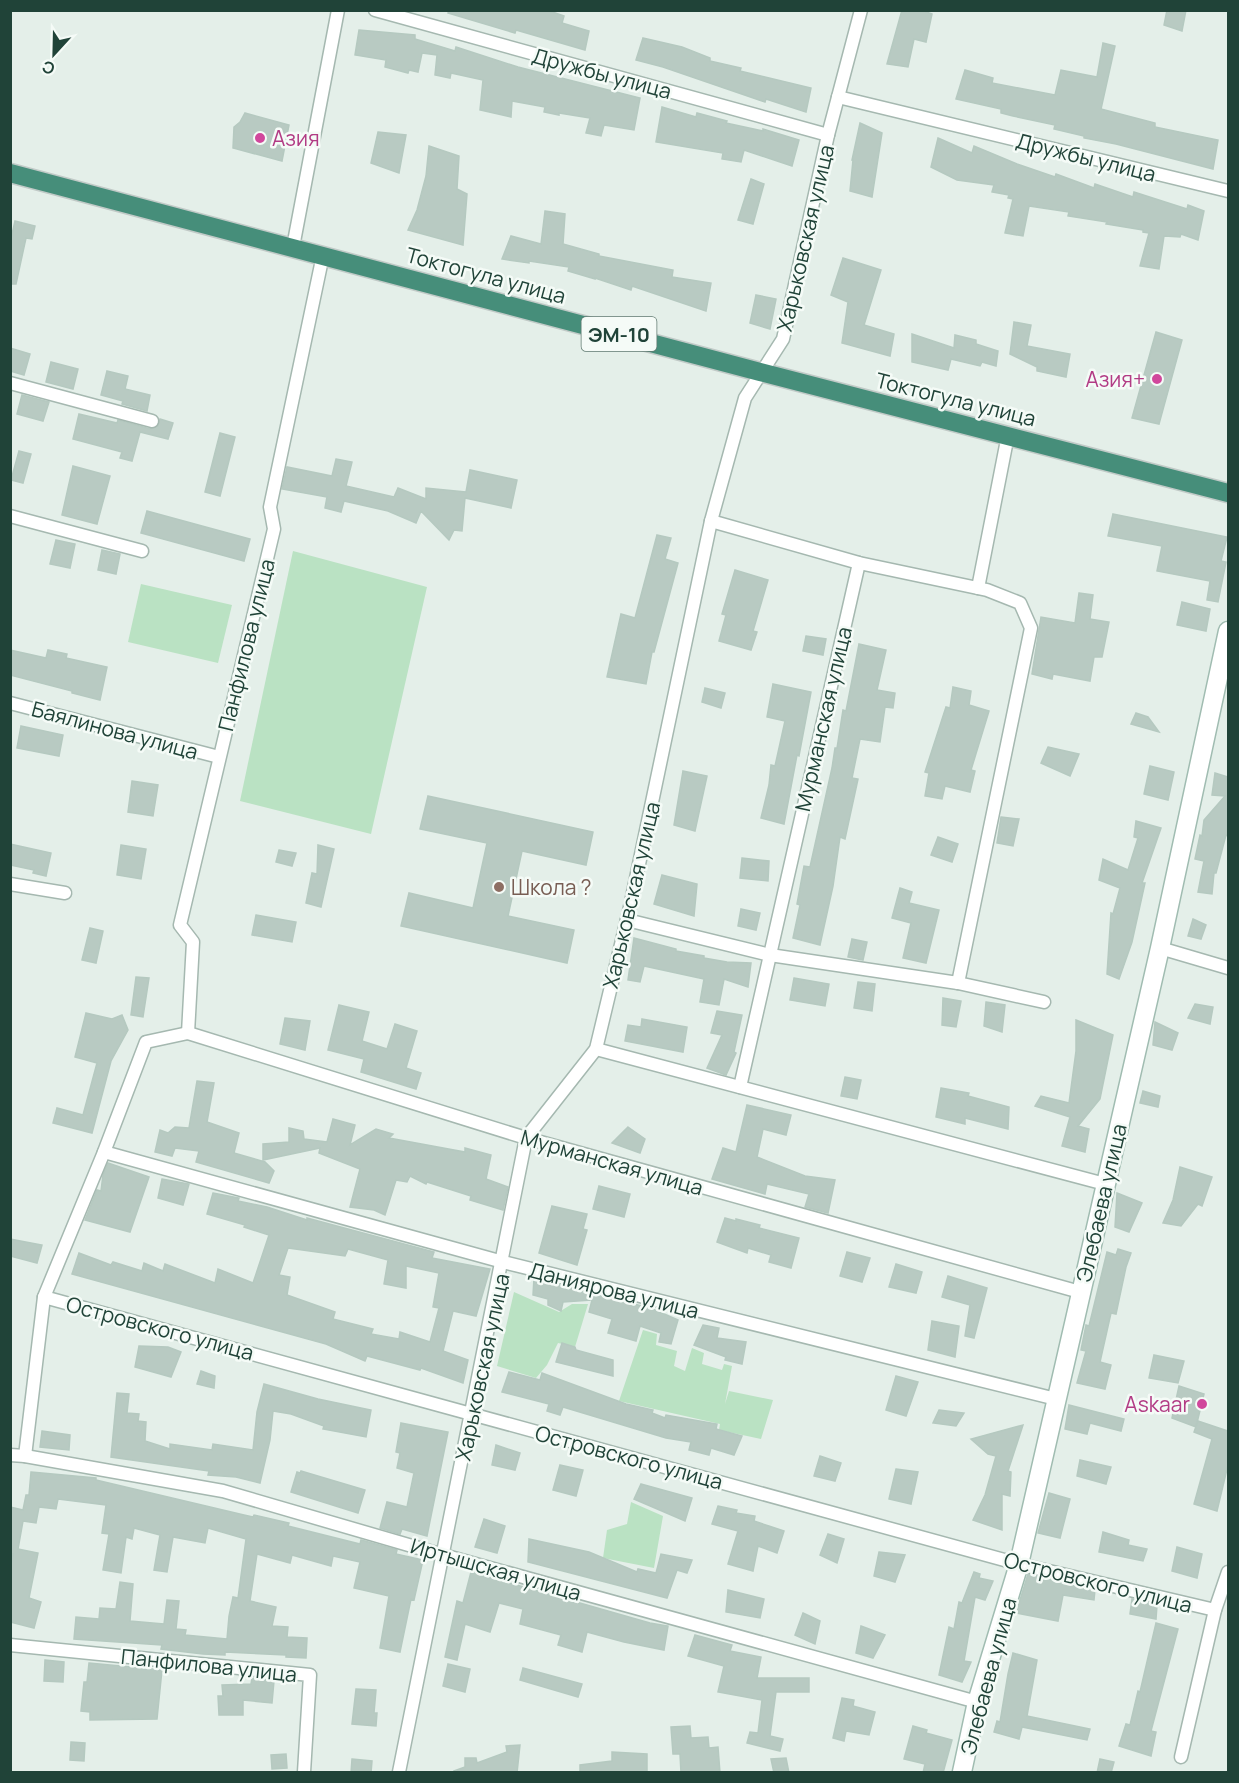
<svg xmlns="http://www.w3.org/2000/svg" width="1239" height="1783" viewBox="0 0 1239 1783" font-family="Manrope,sans-serif">
	<style>
		.green { fill: #bae2c3 }
		.building { fill: #b8cac2; stroke: #b5c9c0; stroke-width: 1.5; fill-rule: evenodd }
		.lines { fill: none; stroke-linecap: round; stroke-linejoin: round }
		.minor-casing { stroke: #a5b8b0; stroke-width: 15 }
		.secondary-casing { stroke: #a0bcb1; stroke-width: 21 }
		.trunk-casing { stroke: #c1cac7; stroke-width: 21 }
		.minor { stroke: #fff; stroke-width: 12 }
		.secondary { stroke: #fff; stroke-width: 18 }
		.trunk { stroke: #468e7a; stroke-width: 18 }
		.hotel-dot { fill: #d1479c; stroke: #f5fbf7; stroke-width: 2 }
		.education-dot { fill: #8d6e63; stroke: #f5fbf7; stroke-width: 2 }
		.labels { text-anchor: middle; dominant-baseline: central; stroke-width: 5; stroke-linejoin: round; paint-order: stroke }
		.shield { fill: #f5fbf7; stroke: #607a71; stroke-width: 1.5 }
		.shield-label { font-size: 20px; font-weight: bold; fill: #204338 }
		.street-label { font-size: 21px; fill: #204338; stroke: #f5fbf7 }
		.hotel-label { font-size: 21px; fill: #b23c85; stroke: #f5fbf7; text-anchor: end }
		.education-label { font-size: 21px; fill: #785e54; stroke: #f5fbf7; text-anchor: start }
	</style>
	<rect width="100%" height="100%" fill="#e4efe9"/>
	<g class="green">
		<polygon points="293,551 427,587 371,834 240,801"/>
		<polygon points="141,584 232,605 218,663 128,642"/>
		<polygon points="514,1292 559,1312 572,1304 588,1304 575,1347 558,1343 547,1365 536,1378 497,1366"/>
		<polygon points="643,1330 657,1334 656,1345 677,1351 674,1366 685,1371 692,1348 704,1353 702,1364 722,1370 724,1364 732,1366 725,1404 729,1391 773,1400 761,1439 719,1430 720,1424 619,1401"/>
		<polygon points="631,1502 663,1516 654,1568 603,1558 607,1530 627,1524"/>
	</g>
	<g class="building">
		<polygon points="449,10 547,10 564,16 562,23 589,31 585,50 516,30 515,33 448,13"/>
		<polygon points="902,10 921,10 932,14 926,42 914,39 908,67 887,64"/>
		<polygon points="1167,10 1186,10 1182,31 1164,25"/>
		<polygon points="359,30 415,35 415,39 455,51 456,47 518,67 640,98 634,130 604,125 601,136 586,133 590,118 559,113 559,115 544,112 545,107 512,101 511,117 480,110 483,80 451,73 450,78 435,75 437,55 422,53 418,72 409,70 408,73 385,67 386,60 355,55"/>
		<polygon points="643,38 682,47 710,58 710,61 741,68 740,71 811,88 806,112 766,99 765,102 663,67 636,60"/>
		<polygon points="1103,43 1115,46 1101,109 1155,123 1155,127 1218,140 1213,169 1116,144 1084,138 1084,136 1054,129 1055,125 1013,116 1001,113 1001,109 956,99 965,70 993,78 992,83 1055,95 1061,70 1097,77"/>
		<polygon points="662,107 696,117 697,113 727,121 726,123 763,131 763,129 799,140 792,166 744,150 741,162 722,159 723,153 656,142"/>
		<polygon points="245,113 289,125 282,161 233,148 234,127 240,122"/>
		<polygon points="860,123 882,133 872,197 850,191 853,160 852,160"/>
		<polygon points="378,132 406,135 399,173 371,163"/>
		<polygon points="938,138 972,153 974,146 1017,164 1055,177 1056,174 1094,188 1095,184 1133,197 1134,192 1187,209 1188,205 1204,211 1198,240 1181,234 1180,237 1164,236 1159,269 1140,266 1149,233 1143,232 1143,230 1106,224 1107,222 1068,216 1069,212 1029,206 1023,236 1005,233 1013,199 1008,198 1009,195 992,192 994,185 957,180 931,167"/>
		<polygon points="429,146 459,156 457,189 467,194 463,245 408,230 417,210 426,176"/>
		<polygon points="751,179 764,184 753,224 738,220"/>
		<polygon points="545,211 565,214 563,244 599,254 599,256 673,270 672,277 711,283 706,311 632,286 631,290 595,278 595,279 568,271 569,267 529,261 529,263 502,259 511,236 541,244"/>
		<polygon points="15,221 35,226 32,239 26,238 16,284 10,284 10,243"/>
		<polygon points="843,258 881,270 864,325 894,334 890,356 842,343 848,302 831,295"/>
		<polygon points="756,295 776,299 770,329 750,323"/>
		<polygon points="1014,322 1031,325 1027,346 1070,354 1066,377 1037,371 1037,367 1010,354"/>
		<polygon points="1156,332 1182,340 1159,424 1132,418"/>
		<polygon points="912,334 954,348 955,335 976,340 976,344 998,351 996,366 982,362 980,366 951,359 948,370 912,362"/>
		<polygon points="10,348 30,354 24,375 10,371"/>
		<polygon points="51,362 78,369 73,389 46,382"/>
		<polygon points="107,371 128,376 125,389 150,395 147,411 122,404 123,401 101,395"/>
		<polygon points="22,395 49,402 43,421 17,414"/>
		<polygon points="79,414 117,423 118,420 150,429 158,426 160,419 173,423 168,439 140,432 132,461 120,458 122,452 73,439"/>
		<polygon points="220,433 235,437 220,496 205,492"/>
		<polygon points="19,451 31,454 23,483 11,480"/>
		<polygon points="336,459 352,462 346,486 394,497 398,488 426,499 426,488 466,492 470,470 517,480 511,508 465,498 462,531 454,530 449,540 421,511 416,523 388,511 344,501 341,512 325,508 327,497 282,489 287,467 332,476"/>
		<polygon points="73,466 110,476 97,524 62,515"/>
		<polygon points="147,511 250,539 244,561 141,533"/>
		<polygon points="1113,514 1227,537 1221,561 1226,562 1218,602 1207,600 1210,581 1157,571 1162,546 1108,536"/>
		<polygon points="657,535 671,538 665,559 678,563 654,652 652,652 646,684 607,677 621,614 635,618"/>
		<polygon points="56,540 75,544 70,568 50,564"/>
		<polygon points="102,550 120,554 116,574 98,570"/>
		<polygon points="735,570 768,580 753,631 757,632 751,650 719,641 726,615 722,614"/>
		<polygon points="1079,593 1093,595 1090,619 1109,622 1102,657 1094,657 1090,681 1053,674 1052,679 1032,674 1041,617 1075,623"/>
		<polygon points="1182,602 1210,609 1206,631 1177,625"/>
		<polygon points="806,636 826,639 823,655 803,651"/>
		<polygon points="859,644 886,650 877,690 895,693 893,708 885,707 880,742 860,739 852,778 858,779 845,839 840,837 833,886 820,945 793,938 800,905 797,904 804,866 810,867 832,768 835,748 837,748 843,710 846,711"/>
		<polygon points="10,650 46,658 48,650 67,654 66,658 107,667 100,700 72,693 72,691 10,675"/>
		<polygon points="773,684 811,692 799,756 797,755 784,824 761,818 769,785 771,765 775,766 785,721 767,717"/>
		<polygon points="953,687 971,691 969,705 989,711 971,770 975,771 970,792 945,786 942,799 925,796 929,773 925,772 946,707 950,708"/>
		<polygon points="705,688 725,693 721,708 702,702"/>
		<polygon points="1136,713 1148,717 1159,732 1131,724"/>
		<polygon points="21,726 63,735 59,756 17,748"/>
		<polygon points="1048,747 1079,754 1070,776 1041,763"/>
		<polygon points="1150,766 1174,772 1168,800 1144,794"/>
		<polygon points="683,771 707,776 695,831 674,825"/>
		<polygon points="1215,773 1228,777 1228,836 1226,835 1216,873 1214,873 1212,894 1198,892 1204,861 1195,859 1200,835 1202,836 1204,820 1225,796 1212,795"/>
		<polygon points="132,781 158,785 153,816 128,812"/>
		<polygon points="428,796 593,832 586,865 522,851 508,916 574,930 567,963 401,926 409,893 473,908 487,843 420,829"/>
		<polygon points="1001,817 1019,819 1013,846 997,843"/>
		<polygon points="1136,821 1161,828 1142,883 1145,883 1132,942 1119,979 1107,974 1111,913 1113,914 1120,888 1099,880 1103,859 1128,870 1138,838 1134,837"/>
		<polygon points="938,837 958,844 952,862 931,855"/>
		<polygon points="10,844 51,853 46,876 33,873 34,870 10,865"/>
		<polygon points="121,845 146,849 141,879 117,875"/>
		<polygon points="318,845 334,849 321,907 306,903 312,873 317,874"/>
		<polygon points="279,850 296,853 292,866 276,862"/>
		<polygon points="742,858 769,861 768,881 740,878"/>
		<polygon points="662,875 697,884 694,916 654,904"/>
		<polygon points="900,888 912,892 909,903 939,910 926,963 903,958 911,923 892,918"/>
		<polygon points="741,909 760,913 756,930 738,926"/>
		<polygon points="256,915 296,922 292,942 252,935"/>
		<polygon points="1193,919 1206,925 1201,939 1188,936"/>
		<polygon points="90,928 103,931 96,963 82,960"/>
		<polygon points="634,938 676,949 676,951 704,956 704,958 727,962 751,963 748,987 724,979 719,1005 700,1002 704,979 644,966 640,982 628,980"/>
		<polygon points="852,939 867,942 863,960 848,957"/>
		<polygon points="136,977 149,978 143,1017 131,1015"/>
		<polygon points="794,978 829,984 825,1006 790,1000"/>
		<polygon points="858,982 875,984 872,1011 854,1008"/>
		<polygon points="943,998 961,1001 956,1027 942,1025"/>
		<polygon points="986,1002 1005,1005 1002,1032 984,1026"/>
		<polygon points="1195,1004 1213,1007 1210,1024 1188,1018"/>
		<polygon points="339,1005 369,1012 362,1041 387,1049 395,1024 417,1031 406,1068 421,1073 416,1089 361,1072 364,1059 328,1050"/>
		<polygon points="717,1011 742,1015 734,1052 736,1053 726,1075 707,1068 722,1035 711,1033"/>
		<polygon points="86,1013 112,1019 122,1015 128,1030 111,1061 92,1133 53,1123 57,1108 83,1115 97,1063 75,1057"/>
		<polygon points="285,1018 310,1021 305,1050 280,1044"/>
		<polygon points="642,1019 687,1027 683,1052 625,1041 628,1025 641,1027"/>
		<polygon points="1076,1020 1113,1035 1100,1099 1078,1126 1089,1129 1085,1152 1062,1146 1070,1117 1035,1106 1041,1096 1069,1103 1076,1051"/>
		<polygon points="1155,1022 1178,1033 1172,1050 1153,1045"/>
		<polygon points="845,1077 861,1080 857,1099 841,1096"/>
		<polygon points="197,1081 214,1083 207,1122 239,1133 234,1153 265,1162 274,1171 269,1183 196,1162 199,1151 175,1148 172,1156 155,1152 160,1130 168,1133 175,1127 189,1128"/>
		<polygon points="941,1088 969,1093 968,1096 1009,1107 1008,1129 965,1118 965,1124 936,1117"/>
		<polygon points="1143,1091 1160,1096 1158,1107 1140,1103"/>
		<polygon points="747,1105 791,1115 786,1135 763,1129 757,1157 805,1176 835,1180 828,1213 805,1207 809,1194 767,1184 765,1194 712,1179 723,1148 736,1152"/>
		<polygon points="333,1119 355,1125 350,1145 376,1129 393,1134 389,1138 465,1152 465,1148 491,1155 486,1179 508,1187 503,1210 470,1200 471,1196 427,1182 426,1184 410,1176 407,1182 396,1180 385,1215 374,1210 350,1207 360,1169 319,1153 320,1148 263,1160 263,1144 289,1142 289,1128 303,1131 304,1139 327,1142"/>
		<polygon points="628,1127 645,1139 640,1153 612,1143"/>
		<polygon points="108,1163 149,1177 130,1232 85,1220 97,1190 101,1191 103,1175"/>
		<polygon points="1180,1167 1212,1177 1202,1206 1198,1204 1181,1226 1163,1223 1173,1200"/>
		<polygon points="162,1179 189,1184 183,1205 158,1198"/>
		<polygon points="599,1186 630,1194 624,1217 593,1209"/>
		<path d="M213,1193l26,5 -1,3 29,6 40,13v-2l127,34 -2,6 58,11 -14,47 -23,-5 -10,40 25,9 -5,23 -42,-15 -1,2 -53,-14 -2,5 -39,-17 -254,-70 7,-21 32,12 2,-3 29,9 2,-8 19,8 2,-7 50,19 3,-14 35,14 16,-48 -25,-8 1,-2 -38,-11zM288,1248l57,8 3,-7 40,11 -4,24 22,4v-22l33,7 -6,34 6,1 -9,34 -30,-10 -1,7 -28,-5 2,-5 -40,-10 2,-7 -48,-17 3,-18 -11,-2z"/>
		<polygon points="1117,1193 1142,1203 1129,1232 1115,1227"/>
		<polygon points="552,1206 587,1214 583,1229 587,1230 577,1265 539,1253"/>
		<polygon points="725,1218 736,1221 736,1219 760,1225 759,1228 799,1238 791,1268 769,1262 771,1255 748,1248 747,1253 717,1242"/>
		<polygon points="10,1239 42,1245 37,1263 10,1256"/>
		<polygon points="1118,1249 1131,1253 1126,1267 1116,1314 1111,1313 1100,1362 1111,1365 1105,1389 1077,1383 1086,1351 1081,1350 1086,1325 1089,1326 1107,1252 1116,1255"/>
		<polygon points="847,1252 870,1258 862,1282 840,1276"/>
		<polygon points="896,1264 922,1272 916,1293 889,1287"/>
		<polygon points="948,1276 987,1288 974,1338 965,1336 970,1305 942,1297"/>
		<polygon points="534,1278 579,1289 594,1296 594,1293 614,1298 655,1310 678,1320 671,1344 659,1342 661,1333 640,1326 636,1341 608,1333 612,1319 589,1312 592,1300 563,1302 561,1311 548,1305 548,1299 533,1295"/>
		<polygon points="932,1321 959,1326 955,1357 928,1350"/>
		<polygon points="703,1325 719,1328 717,1338 746,1342 742,1364 725,1360 726,1357 694,1345"/>
		<polygon points="562,1343 575,1347 576,1350 613,1360 613,1376 556,1362"/>
		<polygon points="139,1346 168,1347 181,1352 171,1377 135,1367"/>
		<polygon points="1154,1355 1184,1361 1178,1383 1149,1378"/>
		<polygon points="201,1371 215,1376 214,1388 197,1384"/>
		<polygon points="509,1372 540,1380 542,1373 626,1404 653,1410 652,1413 665,1418 666,1415 717,1424 716,1429 742,1436 734,1455 711,1448 709,1455 689,1450 691,1442 666,1438 563,1407 560,1415 547,1411 549,1404 502,1392"/>
		<polygon points="896,1376 918,1382 906,1416 886,1410"/>
		<polygon points="264,1384 318,1399 371,1410 366,1437 323,1429 324,1426 291,1414 273,1411 270,1440 260,1483 236,1477 208,1475 209,1471 111,1457 117,1393 129,1394 127,1413 139,1414 138,1421 146,1422 145,1441 170,1449 170,1444 212,1450 213,1444 253,1450 257,1412"/>
		<polygon points="1179,1386 1204,1394 1196,1427 1172,1418"/>
		<polygon points="1069,1405 1124,1419 1121,1431 1090,1423 1087,1434 1065,1429"/>
		<polygon points="939,1410 964,1413 956,1426 933,1423"/>
		<polygon points="1198,1421 1228,1431 1228,1465 1217,1511 1194,1504 1212,1439 1194,1432"/>
		<polygon points="401,1423 448,1432 427,1536 402,1529 400,1534 380,1528 387,1502 407,1507 414,1473 397,1468 400,1453 396,1452"/>
		<polygon points="1023,1425 1008,1471 1011,1472 1010,1496 1002,1494 1002,1530 973,1520 985,1495 996,1456 988,1454 971,1439"/>
		<polygon points="42,1431 70,1435 69,1450 40,1447"/>
		<polygon points="496,1445 520,1453 515,1470 492,1465"/>
		<polygon points="820,1456 841,1463 835,1481 814,1476"/>
		<polygon points="1080,1460 1111,1467 1106,1484 1077,1476"/>
		<polygon points="560,1465 583,1470 576,1496 553,1490"/>
		<polygon points="896,1469 918,1472 911,1504 889,1499"/>
		<polygon points="301,1471 365,1490 358,1513 291,1492 297,1472 300,1473"/>
		<polygon points="31,1472 96,1478 96,1480 244,1515 253,1517 254,1515 289,1523 288,1526 360,1544 361,1540 397,1550 396,1554 423,1560 414,1600 411,1599 400,1652 380,1648 389,1596 354,1588 360,1562 333,1556 331,1566 292,1555 290,1563 257,1554 250,1601 276,1607 272,1626 288,1627 287,1637 307,1638 306,1658 286,1657 286,1655 225,1652 225,1655 203,1654 161,1649 162,1645 74,1639 76,1617 99,1619 100,1608 116,1609 120,1582 133,1584 130,1621 164,1624 167,1600 179,1601 176,1629 186,1630 185,1635 227,1639 229,1616 233,1597 238,1598 246,1539 208,1528 205,1543 173,1537 167,1572 154,1570 160,1535 134,1528 132,1539 126,1537 121,1573 103,1570 109,1534 102,1533 106,1505 58,1499 56,1509 39,1507 36,1523 23,1521 18,1549 38,1553 29,1598 41,1602 34,1628 10,1622 10,1567 13,1554 10,1554 10,1507 23,1510 26,1495 29,1495"/>
		<polygon points="641,1484 692,1498 685,1521 634,1499"/>
		<polygon points="1049,1493 1070,1499 1060,1538 1038,1533"/>
		<polygon points="718,1506 737,1510 736,1513 755,1516 754,1521 784,1531 777,1553 758,1546 753,1571 728,1564 738,1531 712,1524"/>
		<polygon points="484,1519 505,1526 497,1553 475,1547"/>
		<polygon points="1103,1532 1129,1540 1128,1545 1147,1549 1143,1561 1099,1552"/>
		<polygon points="828,1534 844,1539 837,1563 820,1555"/>
		<polygon points="529,1539 589,1552 637,1572 638,1569 656,1573 661,1554 692,1560 687,1573 677,1570 667,1598 528,1562"/>
		<polygon points="1177,1547 1202,1554 1197,1578 1172,1571"/>
		<polygon points="879,1552 905,1555 895,1582 874,1576"/>
		<polygon points="471,1572 650,1623 668,1626 664,1650 624,1642 587,1632 582,1652 558,1645 561,1635 520,1624 523,1609 499,1603 490,1632 465,1624 457,1660 445,1657 457,1601 463,1603"/>
		<polygon points="974,1572 980,1574 979,1578 993,1581 985,1600 975,1597 964,1661 971,1662 962,1682 939,1675 949,1627 954,1629 959,1602 962,1603"/>
		<polygon points="1028,1574 1095,1590 1094,1600 1063,1595 1058,1621 1016,1613"/>
		<polygon points="728,1590 764,1599 760,1618 726,1612"/>
		<polygon points="1132,1599 1157,1605 1156,1619 1130,1614"/>
		<polygon points="803,1613 820,1621 815,1644 795,1635"/>
		<polygon points="1156,1623 1178,1629 1151,1731 1156,1732 1151,1756 1119,1746 1126,1724 1130,1725 1138,1691 1140,1692"/>
		<polygon points="861,1626 885,1635 873,1658 856,1653"/>
		<polygon points="695,1635 732,1645 730,1651 761,1657 757,1678 809,1678 809,1692 776,1692 770,1736 783,1739 780,1751 747,1743 750,1732 758,1733 762,1700 718,1692 724,1666 688,1656"/>
		<polygon points="1013,1653 1037,1660 1027,1716 1090,1729 1087,1740 1022,1727 1019,1739 994,1732 997,1721 1000,1722 1008,1674"/>
		<polygon points="45,1660 64,1662 63,1682 44,1681"/>
		<polygon points="89,1663 162,1670 157,1719 90,1720 90,1712 81,1711 84,1682 87,1682"/>
		<polygon points="448,1664 470,1669 465,1692 443,1686"/>
		<polygon points="523,1668 582,1684 578,1697 520,1680"/>
		<polygon points="252,1678 274,1681 272,1703 243,1700 243,1715 219,1715 218,1696 223,1696 222,1685 251,1684"/>
		<polygon points="356,1689 376,1690 374,1713 377,1713 376,1726 352,1724"/>
		<polygon points="842,1698 854,1700 853,1706 875,1712 869,1735 846,1731 844,1741 833,1738"/>
		<polygon points="690,1726 691,1738 708,1737 709,1748 718,1747 720,1773 681,1773 680,1754 673,1754 671,1727"/>
		<polygon points="913,1726 927,1730 926,1733 952,1740 943,1773 923,1773 925,1764 904,1759"/>
		<polygon points="71,1742 85,1743 84,1761 70,1760"/>
		<polygon points="520,1745 517,1773 455,1773 454,1771 465,1767 465,1758 476,1758 477,1763 507,1752 506,1746"/>
		<polygon points="612,1752 647,1754 647,1773 580,1773 580,1765 612,1761"/>
		<polygon points="286,1754 287,1768 272,1769 271,1755"/>
		<polygon points="786,1758 789,1773 774,1773 771,1759"/>
		<polygon points="352,1759 372,1761 371,1773 351,1773"/>
		<polygon points="1100,1759 1114,1762 1111,1773 1097,1773"/>
	</g>
	<g class="lines">
		<g class="minor-casing">
			<g id="minor">
				<polyline points="375,10 828,135"/>
				<polyline points="838,97 1228,191"/>
				<polyline points="293,247 338,10"/>
				<polyline points="10,383 152,421"/>
				<polyline points="10,516 142,551"/>
				<polyline points="711,521 859,563 987,590 1020,603 1031,628 958,983"/>
				<polyline points="978,588 1008,435"/>
				<polyline points="10,703 219,757"/>
				<polyline points="10,884 65,893"/>
				<polyline points="627,920 770,955 958,983 1044,1002"/>
				<polyline points="1160,948 1228,968"/>
				<polyline points="188,1033 193,942 180,925 274,529 270,507 323,255"/>
				<polyline points="596,1049 1105,1184"/>
				<polyline points="740,1087 859,563"/>
				<polyline points="104,1152 503,1262 1056,1399"/>
				<polyline points="44,1297 1019,1564 1215,1610"/>
				<polyline points="10,1455 25,1456 223,1491 443,1555 977,1702"/>
				<polyline points="25,1456 44,1297 104,1152 146,1042 188,1033 526,1138 1080,1292"/>
				<polyline points="10,1645 310,1675 304,1772"/>
				<polyline points="1181,1757 1215,1610 1228,1572"/>
				<polyline points="399,1772 526,1138 596,1049 630,907 711,521 745,398 783,339 828,135 861,10"/>
			</g>
		</g>
		<g class="secondary-casing">
			<polyline id="secondary" points="962,1772 977,1702 1019,1564 1160,948 1228,631"/>
		</g>
		<g class="trunk-casing">
			<polyline id="trunk" points="10,173 760,372 1228,493"/>
		</g>
		<use href="#minor" class="minor"/>
		<use href="#secondary" class="secondary"/>
		<use href="#trunk" class="trunk"/>
	</g>
	<g class="hotel-dot">
		<circle cx="260" cy="138" r="6"/>
		<circle cx="1157" cy="379" r="6"/>
		<circle cx="1202" cy="1404" r="6"/>
	</g>
	<circle class="education-dot" cx="499" cy="887" r="6"/>
	<g class="labels">
		<rect class="shield" x="581.5" y="317" width="75" height="34" rx="4.5"/>
		<g class="shield-label">
			<text x="619" y="334">ЭМ-10</text>
		</g>
		<g class="street-label">
			<text transform="translate(602 73) rotate(15)">Дружбы улица</text>
			<text transform="translate(1086 157) rotate(14)">Дружбы улица</text>
			<text transform="translate(805 238) rotate(-77)">Харьковская улица</text>
			<text transform="translate(486 275) rotate(15)">Токтогула улица</text>
			<text transform="translate(956 399) rotate(14)">Токтогула улица</text>
			<text transform="translate(246 645) rotate(-76)">Панфилова улица</text>
			<text transform="translate(823 719) rotate(-77)">Мурманская улица</text>
			<text transform="translate(115 730) rotate(15)">Баялинова улица</text>
			<text transform="translate(631 895) rotate(-77)">Харьковская улица</text>
			<text transform="translate(612 1162) rotate(16)">Мурманская улица</text>
			<text transform="translate(1101 1203) rotate(-77)">Элебаева улица</text>
			<text transform="translate(614 1290) rotate(14)">Даниярова улица</text>
			<text transform="translate(160 1328) rotate(15)">Островского улица</text>
			<text transform="translate(482 1367) rotate(-78)">Харьковская улица</text>
			<text transform="translate(629 1457) rotate(15)">Островского улица</text>
			<text transform="translate(496 1569) rotate(16)">Иртышская улица</text>
			<text transform="translate(1098 1582) rotate(14)">Островского улица</text>
			<text transform="translate(209 1665) rotate(6)">Панфилова улица</text>
			<text transform="translate(988 1676) rotate(-75)">Элебаева улица</text>
		</g>
		<g class="hotel-label">
			<text x="272" y="138" text-anchor="start">Aзия</text>
			<text x="1145" y="379">Aзия+</text>
			<text x="1190" y="1404">Askaar</text>
		</g>
		<g class="education-label">
			<text x="511" y="887">Школа ?</text>
		</g>
	</g>
	<rect width="1239" height="1783" fill="none" stroke="#204338" stroke-width="24"/>
	<g transform="translate(54 54) rotate(202)" stroke="#f5fbf7" stroke-width="4.5" paint-order="stroke">
	<path d="M0-4.5L10 22L0 15L-10 22Z" fill="#204338"/>
	<text y="-9" font-size="16" font-weight="bold" text-anchor="middle" fill="#204338">С</text>
	</g>
</svg>
